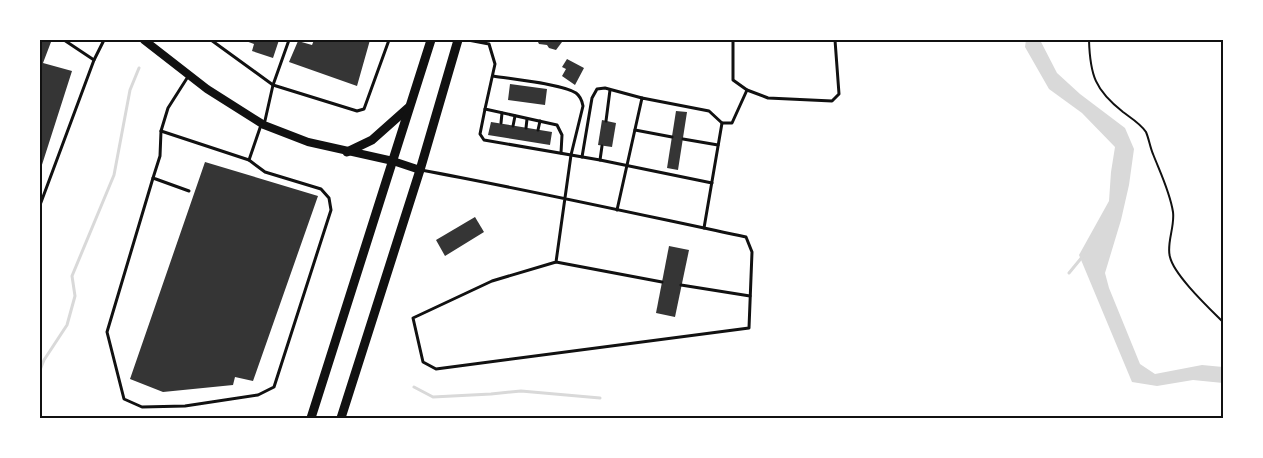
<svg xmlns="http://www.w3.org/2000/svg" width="1263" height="458" viewBox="0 0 1263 458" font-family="'Roboto Condensed',sans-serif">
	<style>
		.water { fill: #d9d9d9 }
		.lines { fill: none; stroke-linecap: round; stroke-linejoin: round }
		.stream { stroke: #d9d9d9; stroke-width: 3 }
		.building { fill: #353535 }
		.path { stroke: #111; stroke-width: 2 }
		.service { stroke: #111; stroke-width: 3 }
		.tertiary { stroke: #111; stroke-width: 8 }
		.secondary { stroke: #111; stroke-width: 9 }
		.neatline { fill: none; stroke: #111; stroke-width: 2 }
	</style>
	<rect width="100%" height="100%" fill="#fff"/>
	<polygon class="water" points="1026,40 1040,40 1057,73 1080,94 1125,128 1134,149 1129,185 1121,220 1105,273 1109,288 1140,364 1155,374 1202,365 1223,367 1223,383 1193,380 1157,386 1132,382 1079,255 1109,201 1111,172 1115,147 1082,113 1049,89 1025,47"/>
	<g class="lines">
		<g class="stream">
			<polyline points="1069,273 1083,256"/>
			<polyline points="40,370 44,360 67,325 75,296 72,276 114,175 130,90 139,68"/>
			<polyline points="414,387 433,397 491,394 521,391 600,398"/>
		</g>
	</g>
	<g class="building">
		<polygon points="40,40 49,40 51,42 43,63 72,71 40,171"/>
		<polygon points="243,40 279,40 273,58 252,51 254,44"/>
		<polygon points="314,40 370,40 357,86 289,62 298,41 312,45"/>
		<polygon points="537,40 561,40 562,42 556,50 549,48 547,45 539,44"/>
		<polygon points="567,59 584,68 575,85 562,76 566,69 562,67"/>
		<polygon points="510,84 547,89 545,105 508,100"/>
		<polygon points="676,111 687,112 678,170 667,168"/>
		<polygon points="602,120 616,123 612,147 598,145"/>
		<polygon points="491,122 552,132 550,145 488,135"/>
		<polygon points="205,162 318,196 253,381 235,377 233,385 163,392 130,379"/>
		<polygon points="475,217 484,232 445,256 436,240"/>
		<polygon points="669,246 689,250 675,317 656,313"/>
	</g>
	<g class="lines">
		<path class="path" d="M1089,40c1,35 6,50 34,72 8,6 18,12 23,20 3,7 4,15 7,22 7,18 17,38 20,58 2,15 -7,32 -3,45 4,18 39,51 53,65"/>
		<g class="service">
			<polyline points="64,40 94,60"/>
			<polyline points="211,40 273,85 357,111 364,109 389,40"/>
			<polyline points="468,40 489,44 495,64 485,109 557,125 562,135 561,153"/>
			<polyline points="733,40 733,80 747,90 768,98 832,101 839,94 835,40"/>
			<polyline points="189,75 168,108 161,131 249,160 261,125"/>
			<polyline points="485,109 480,134 484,140 600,160 712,183"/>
			<polyline points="606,121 610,90"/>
			<polyline points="501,123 502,113"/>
			<polyline points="722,123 732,123 747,90"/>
			<polyline points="264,125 273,85 289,40"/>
			<polyline points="513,126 515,116"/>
			<polyline points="526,128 527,119"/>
			<polyline points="538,130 540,121"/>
			<polyline points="635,130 672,137"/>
			<polyline points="161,131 160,156 153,178 189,191"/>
			<polyline points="683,139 718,145"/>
			<polyline points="582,157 592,98 597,89 605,88 642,98"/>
			<polyline points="600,160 602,146"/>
			<path d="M421,170c108,20 216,44 325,67l6,15 -3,76 -313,41 -13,-7 -10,-44 79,-37 64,-19 15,-107 12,-49c-1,-6 -3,-10 -7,-13 -13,-9 -65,-14 -83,-17"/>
			<polyline points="153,178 107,332 124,399 142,407 185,406 258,395 274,387 331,210 329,198 321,189 265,172 249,160"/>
			<polyline points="40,205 94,60 104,40"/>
			<polyline points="617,210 642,98 709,111 722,123 704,228"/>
			<polyline points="556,262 662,282"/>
			<polyline points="681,285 750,296"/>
		</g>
		<polyline class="tertiary" points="144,40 207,89 264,125 308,142 393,161 420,170"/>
		<g class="secondary">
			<polyline points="347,152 372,140 408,108"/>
			<polyline points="311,418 431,40"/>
			<polyline points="341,418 420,170 458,40"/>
		</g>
	</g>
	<rect width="1263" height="458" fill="none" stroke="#ffffff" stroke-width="82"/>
	<rect x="41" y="41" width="1181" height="376" class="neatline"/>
</svg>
